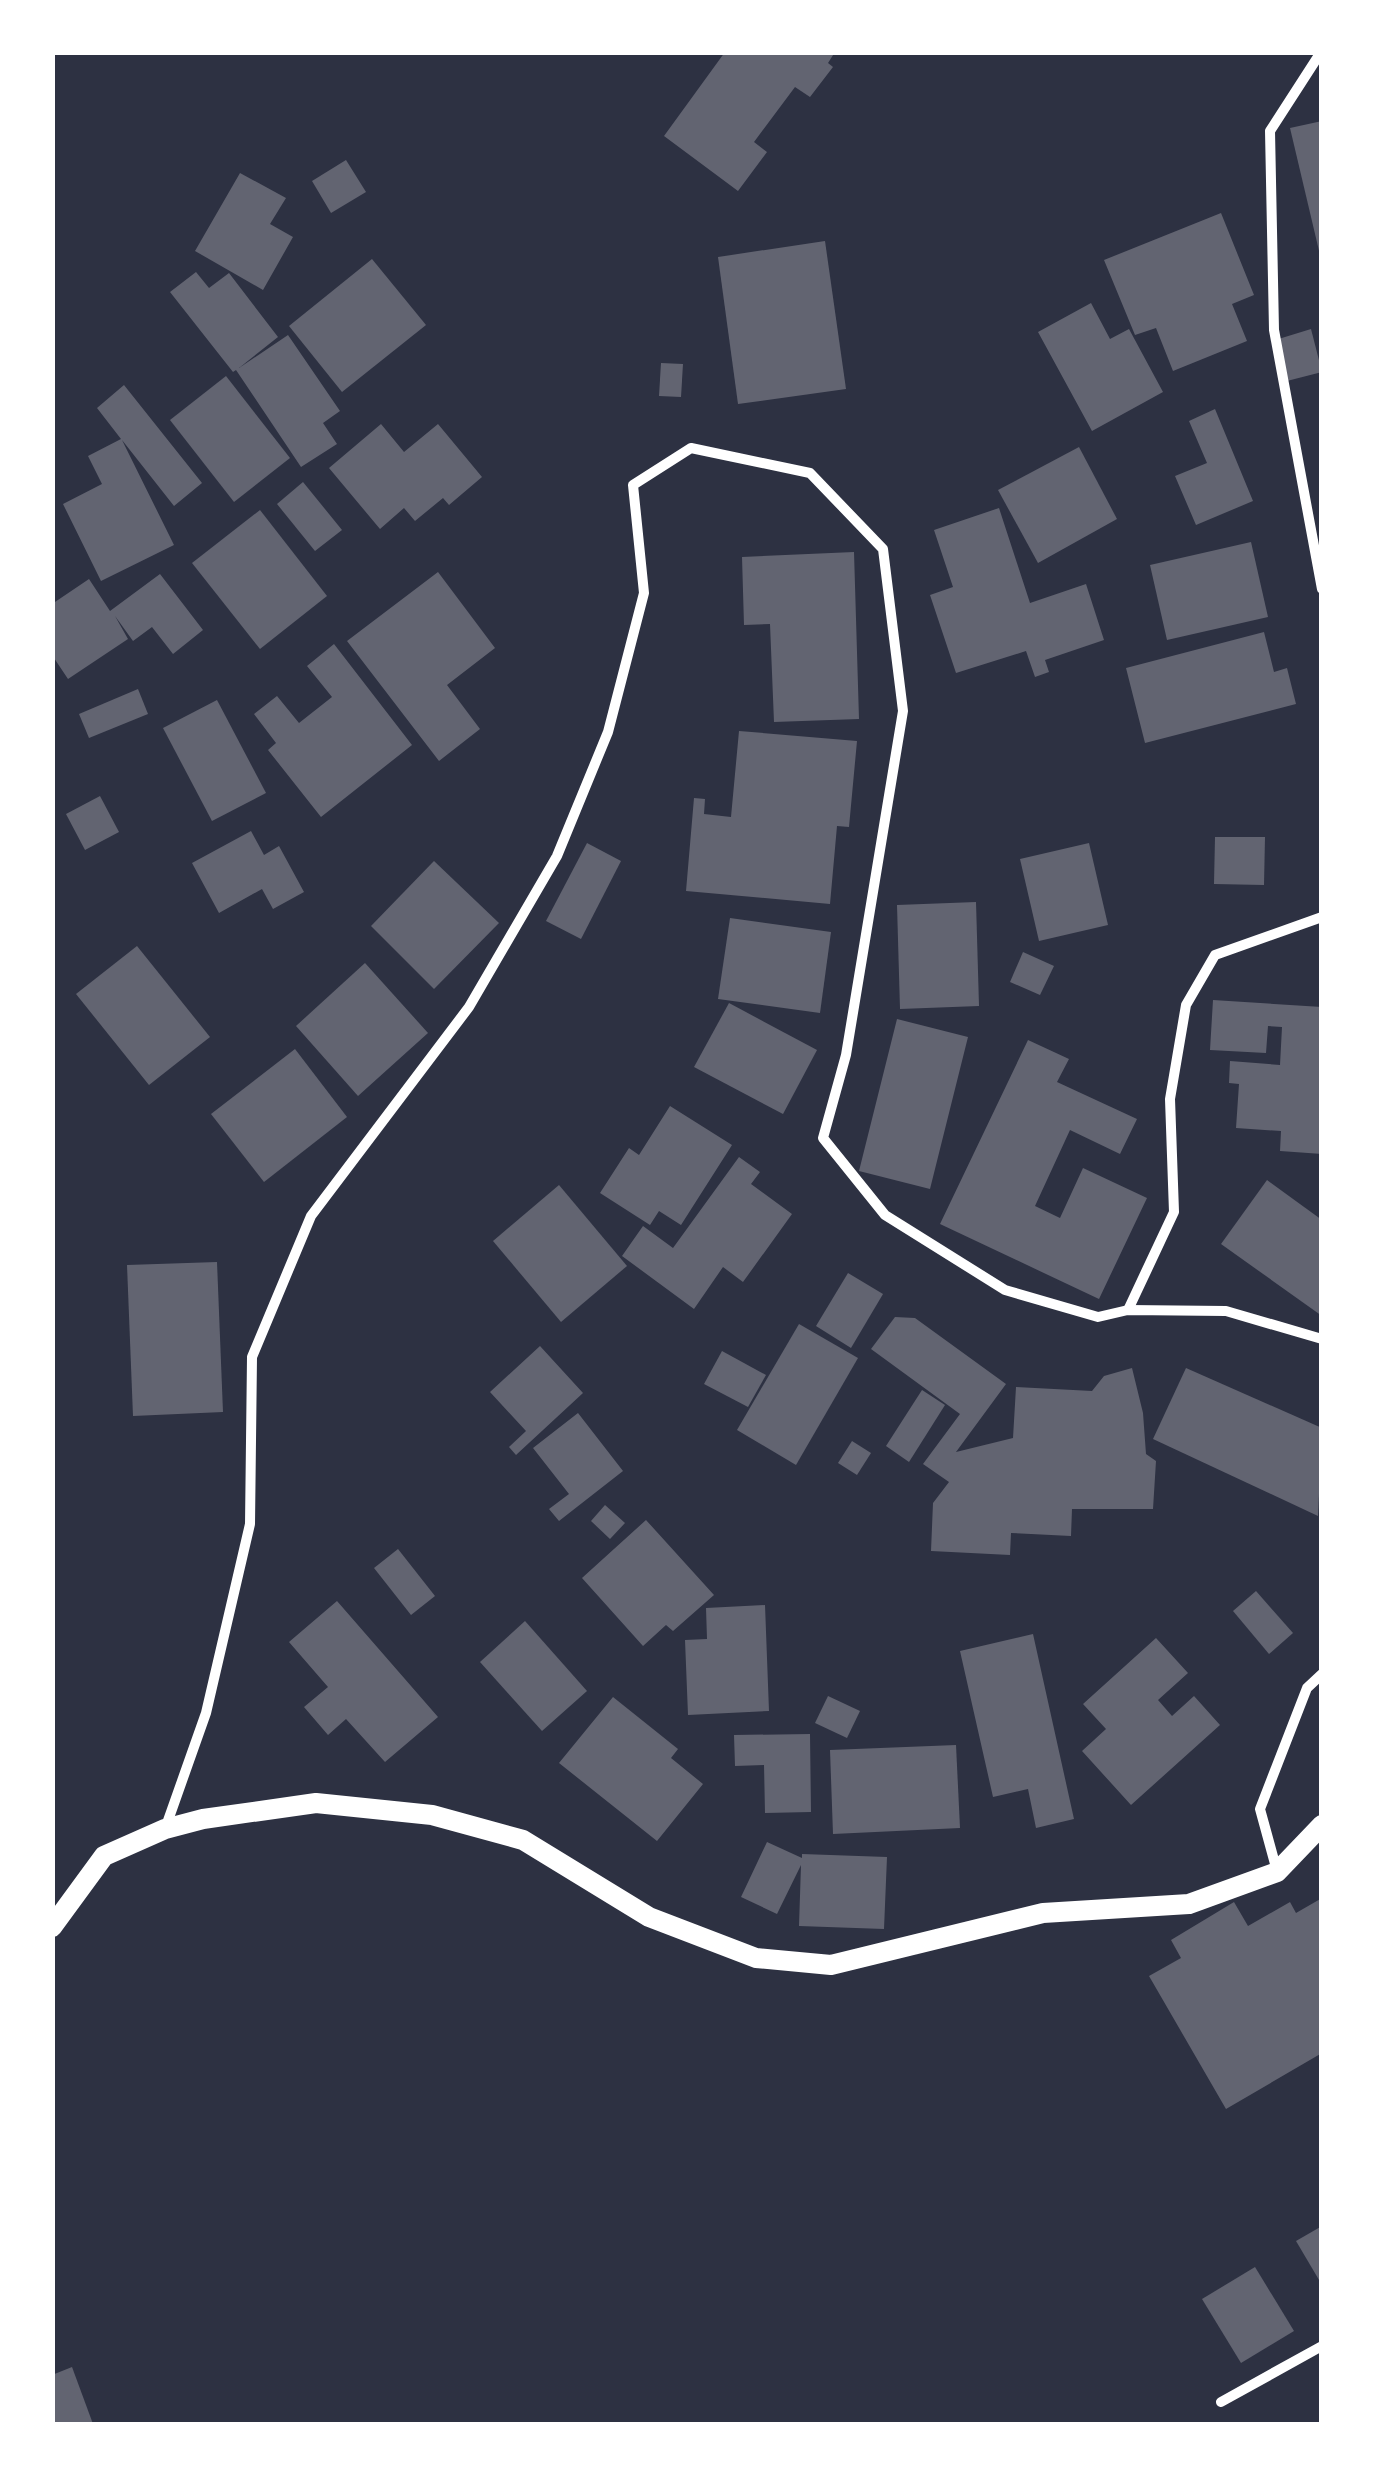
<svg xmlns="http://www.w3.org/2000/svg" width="1374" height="2477" viewBox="0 0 1374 2477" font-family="'Open Sans',sans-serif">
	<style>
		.building { fill: #626471 }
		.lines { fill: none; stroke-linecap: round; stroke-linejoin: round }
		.minor { stroke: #fff; stroke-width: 10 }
		.secondary { stroke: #fff; stroke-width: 20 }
	</style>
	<rect width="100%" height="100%" fill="#2d3142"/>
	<g class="building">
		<polygon points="725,52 835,52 828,63 833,67 810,97 795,87 754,142 767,152 738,191 664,136"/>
		<polygon points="1322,121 1322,255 1320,255 1290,128"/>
		<polygon points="346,160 366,192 331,213 312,181"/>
		<polygon points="240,173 286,198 270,224 293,237 263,290 195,251"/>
		<polygon points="1221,213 1254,295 1232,304 1247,341 1173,371 1156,328 1135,335 1104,260"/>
		<polygon points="825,241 846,389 738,404 718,257"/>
		<polygon points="372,259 426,325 342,392 289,326"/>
		<polygon points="196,272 209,288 229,273 278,337 239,368 288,335 340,411 323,423 337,444 301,467 236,370 233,372 170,292"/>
		<polygon points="1091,303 1110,339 1129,329 1163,392 1092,431 1038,332"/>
		<polygon points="1311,329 1322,372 1283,382 1272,341"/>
		<polygon points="661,363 683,364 681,397 659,396"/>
		<polygon points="226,376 290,458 234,502 170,420"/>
		<polygon points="124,385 202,483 174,506 122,440 174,545 101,581 63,504 102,484 88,456 121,439 97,408"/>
		<polygon points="1215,409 1253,501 1196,525 1175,476 1207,463 1189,421"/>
		<polygon points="381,424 404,452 438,424 482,477 449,505 443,498 415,521 404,508 380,529 329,468"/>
		<polygon points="1079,447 1117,519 1038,563 998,490"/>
		<polygon points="303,482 342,530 315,551 277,504"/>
		<polygon points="999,508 1030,603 1086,584 1104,640 1045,660 1049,672 1035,677 1026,651 956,673 930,595 953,587 934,530"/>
		<polygon points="260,510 327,596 260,649 192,563"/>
		<polygon points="1251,542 1268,617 1167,640 1150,565"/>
		<polygon points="854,552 859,719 774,722 770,624 744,625 742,557"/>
		<polygon points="438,572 495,648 447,685 480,729 439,761 347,641"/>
		<polygon points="160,574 203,630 173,654 152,627 133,641 115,616 128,639 68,679 52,655 52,604 89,579 110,611"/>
		<polygon points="1264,632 1274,672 1287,668 1296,704 1145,743 1126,668"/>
		<polygon points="334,644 412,745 321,817 268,750 276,743 254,714 277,696 299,723 332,697 307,666"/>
		<polygon points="138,689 148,714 89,738 79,714"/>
		<polygon points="217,700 266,793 212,821 163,728"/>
		<polygon points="739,731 857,741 849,827 837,826 830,904 686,891 694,798 705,799 704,814 731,817"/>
		<polygon points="100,796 119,832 85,850 66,814"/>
		<polygon points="251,831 264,855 279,846 304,892 273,909 262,889 219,913 192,863"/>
		<polygon points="1215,837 1265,837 1264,885 1214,884"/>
		<polygon points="587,843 621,861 581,939 546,921"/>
		<polygon points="1089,843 1108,925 1039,941 1020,859"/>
		<polygon points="434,861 499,923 434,989 371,926"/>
		<polygon points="976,902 979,1006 900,1009 897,905"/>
		<polygon points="730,918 831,932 820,1013 718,999"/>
		<polygon points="137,946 210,1037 149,1085 76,994"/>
		<polygon points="1023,952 1054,966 1040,995 1010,982"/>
		<polygon points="365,963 428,1033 358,1096 296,1026"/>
		<polygon points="1213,1000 1322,1007 1322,1154 1280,1151 1281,1131 1236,1128 1239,1084 1229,1083 1230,1061 1280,1065 1282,1027 1268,1026 1266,1053 1210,1050"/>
		<polygon points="729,1003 817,1050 783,1114 694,1067"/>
		<polygon points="897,1019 968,1037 930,1189 859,1171"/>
		<polygon points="1028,1040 1069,1059 1057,1082 1137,1119 1120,1154 1070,1130 1035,1206 1060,1218 1083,1168 1147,1198 1099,1299 940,1224"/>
		<polygon points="295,1049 347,1117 264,1182 211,1114"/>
		<polygon points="670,1106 732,1145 681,1225 659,1211 650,1225 600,1193 629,1148 639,1155"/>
		<polygon points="739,1157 760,1172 751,1184 792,1214 743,1282 723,1267 694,1309 622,1256 643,1226 673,1248"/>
		<polygon points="1267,1180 1322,1220 1322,1316 1221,1244"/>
		<polygon points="559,1185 627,1266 561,1322 493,1241"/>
		<polygon points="217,1262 223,1412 133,1416 127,1265"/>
		<polygon points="848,1273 883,1294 851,1348 816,1326"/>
		<polygon points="895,1317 915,1318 1006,1384 956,1452 1013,1438 1016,1387 1092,1391 1104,1376 1132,1368 1143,1413 1146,1454 1156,1461 1153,1509 1072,1509 1071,1536 1011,1533 1010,1555 931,1551 933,1503 949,1482 923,1464 960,1414 871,1349"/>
		<polygon points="799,1324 858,1358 796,1465 737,1430"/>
		<polygon points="540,1346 583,1393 516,1455 509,1447 526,1431 490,1392"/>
		<polygon points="722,1351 766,1375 748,1407 704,1384"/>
		<polygon points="1186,1368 1322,1428 1318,1516 1153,1439"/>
		<polygon points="922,1390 945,1405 909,1462 886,1446"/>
		<polygon points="578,1413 623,1471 559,1521 549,1509 569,1494 533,1448"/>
		<polygon points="852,1441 871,1453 857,1475 838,1463"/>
		<polygon points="605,1505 625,1523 610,1539 591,1521"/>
		<polygon points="646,1520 714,1595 673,1631 666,1625 643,1646 582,1578"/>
		<polygon points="398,1549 435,1596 411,1615 374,1568"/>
		<polygon points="1256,1591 1293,1633 1269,1654 1233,1611"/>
		<polygon points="337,1601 438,1717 385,1762 346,1719 328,1735 304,1707 328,1687 289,1642"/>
		<polygon points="765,1605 769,1711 688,1715 685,1640 707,1639 706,1608"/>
		<polygon points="525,1621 587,1691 542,1731 480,1662"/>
		<polygon points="1033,1634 1074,1819 1036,1828 1028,1789 993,1797 960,1651"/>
		<polygon points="1156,1638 1188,1673 1158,1700 1172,1716 1194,1696 1220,1725 1131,1805 1082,1751 1106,1729 1083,1704"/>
		<polygon points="828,1696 860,1711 847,1738 815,1723"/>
		<polygon points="613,1697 678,1749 671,1758 703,1784 657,1841 559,1763"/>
		<polygon points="810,1734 811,1812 765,1813 764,1765 735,1766 734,1735"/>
		<polygon points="956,1745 960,1828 833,1834 830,1750"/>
		<polygon points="767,1842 802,1858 802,1854 887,1857 884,1929 799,1926 801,1865 777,1914 741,1897"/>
		<polygon points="1322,1898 1322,2053 1226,2109 1149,1976 1181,1958 1171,1940 1234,1902 1248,1926 1290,1902 1296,1913"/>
		<polygon points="1322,2226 1322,2285 1296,2241"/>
		<polygon points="1255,2267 1294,2331 1241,2363 1202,2299"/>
		<polygon points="72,2367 93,2424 52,2424 52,2375"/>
	</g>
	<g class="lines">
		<g class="minor">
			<polyline points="1321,52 1270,131 1274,330 1322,589"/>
			<polyline points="1128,1310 1174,1212 1170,1099 1186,1005 1215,955 1322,917"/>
			<polyline points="165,1829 206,1713 250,1524 252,1357 311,1216 469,1007 557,856 608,732 644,593 633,485 691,448 810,473 883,549 903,711 846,1055 823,1138 885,1215 1005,1290 1098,1317 1128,1310 1226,1311 1322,1339"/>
			<polyline points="1277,1871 1260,1809 1307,1688 1322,1674"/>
			<polyline points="1221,2402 1322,2346"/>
		</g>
		<polyline class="secondary" points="52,1927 104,1856 165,1829 203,1819 316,1803 432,1815 523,1840 649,1917 756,1958 831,1965 1043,1913 1189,1904 1277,1872 1322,1825"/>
	</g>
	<rect width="1374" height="2477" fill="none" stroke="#ffffff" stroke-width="110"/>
</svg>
